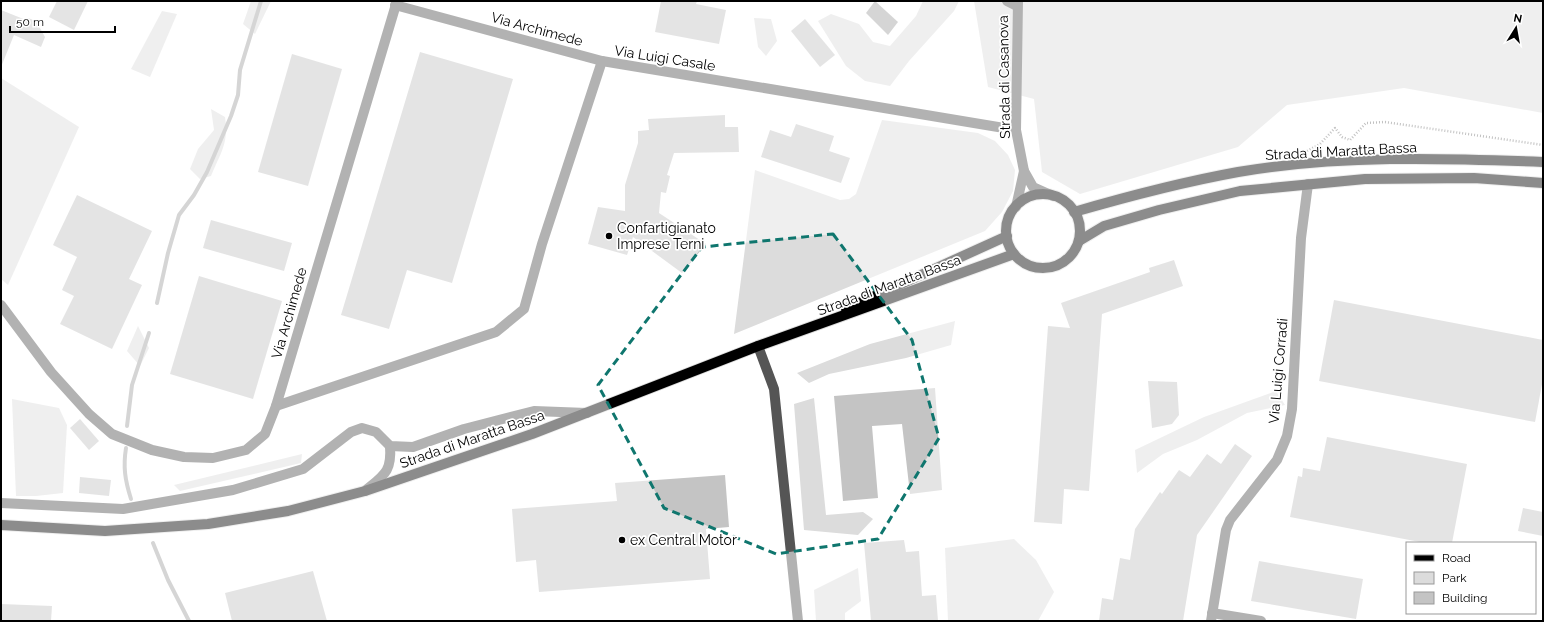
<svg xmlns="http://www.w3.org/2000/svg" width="1544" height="622" viewBox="0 0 1544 622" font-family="Raleway,sans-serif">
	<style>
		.green { fill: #dcdcdc }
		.water { fill: #a3a3a3 }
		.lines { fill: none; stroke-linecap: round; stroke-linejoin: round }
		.stream { stroke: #a3a3a3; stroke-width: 4 }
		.building { fill: #c4c4c4 }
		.major-casing { stroke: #dbdbdb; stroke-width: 12 }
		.path { stroke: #777; stroke-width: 2.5; stroke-dasharray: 1 2; stroke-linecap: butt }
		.minor { stroke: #555; stroke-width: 10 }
		.major { stroke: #000; stroke-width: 10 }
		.marked { fill: none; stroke: #0f766e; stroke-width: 3; stroke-dasharray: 8 5; stroke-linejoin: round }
		.poi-dot { fill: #000; stroke: #fff; stroke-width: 1.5 }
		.labels { text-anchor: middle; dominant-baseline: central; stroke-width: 3.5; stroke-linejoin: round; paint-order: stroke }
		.street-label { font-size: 14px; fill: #000; stroke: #fff }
		.poi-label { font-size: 14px; fill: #000; stroke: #fff; text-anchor: start }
	</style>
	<rect width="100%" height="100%" fill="#fff"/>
	<g class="green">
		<polygon points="251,1 271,1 255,34 243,24"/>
		<polygon points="923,1 959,1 954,11 909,61 890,86 865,81 846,66 818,21 831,14 859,24 873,42 890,46 916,16"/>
		<polygon points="974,1 1543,1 1543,113 1404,88 1287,105 1238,147 1080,194 1042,172 1034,99 988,87"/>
		<polygon points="162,11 177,14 150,77 131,69"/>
		<polygon points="754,18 771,19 777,41 766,56 758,47"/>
		<polygon points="1,78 79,127 8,285 1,279"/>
		<path d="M211,109l14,8c4,26 -4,35 -14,59l-11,3 -10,-10 8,-20 16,-19z"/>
		<polygon points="882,120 978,133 995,141 1008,155 1015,170 1013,191 1002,212 985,231 734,334 755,170 840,200 849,199 856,194"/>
		<polygon points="955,321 951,345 906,358 829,374 809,383 797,373 870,344"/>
		<polygon points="138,326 149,348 140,366 127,351"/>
		<polygon points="1276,391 1285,405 1247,413 1197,440 1163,454 1137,473 1135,450 1204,417"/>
		<polygon points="814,398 826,515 863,512 873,519 858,535 804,530 794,404"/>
		<polygon points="12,399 59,408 67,425 63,493 36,496 16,496"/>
		<polygon points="302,454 301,463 180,491 174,485"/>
		<polygon points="1014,539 1036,560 1054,592 1038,621 948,621 945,548"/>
		<polygon points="858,568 861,601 845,613 845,621 816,621 814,590"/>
	</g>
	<polygon class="water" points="875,1 898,22 888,35 866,13"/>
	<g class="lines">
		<g class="stream">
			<polyline points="157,303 168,253 179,215 194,195 207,172 231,116 238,95 240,70 261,1"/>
			<polyline points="127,426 132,385 149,333"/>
			<path d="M126,448c-3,19 -1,32 5,51"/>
			<polyline points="153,543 168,580 189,621"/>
		</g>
	</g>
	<g class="building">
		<polygon points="57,1 88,1 74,30 49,17"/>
		<polygon points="661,1 697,1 696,4 726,10 719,44 655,32"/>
		<polygon points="1,10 26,20 28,18 36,21 45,37 41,47 14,35 1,67"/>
		<polygon points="805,19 835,55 820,67 791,31"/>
		<polygon points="420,52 513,79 452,283 407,270 389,329 341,315"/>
		<polygon points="292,54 342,69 308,186 258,172"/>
		<polygon points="725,115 725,127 738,127 739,152 674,153 667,175 670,176 666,193 661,192 659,213 706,244 682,273 633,237 627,255 588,244 598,207 625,211 625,185 638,143 638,131 649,130 648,119"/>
		<polygon points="796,124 834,136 829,151 850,158 841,183 761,157 770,130 791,137"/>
		<polygon points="77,195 152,231 129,279 142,285 112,349 60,324 74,296 62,290 77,257 53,245"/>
		<polygon points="211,220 292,243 284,271 203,248"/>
		<polygon points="1174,260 1183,286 1102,314 1089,491 1064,489 1062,524 1034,522 1048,326 1070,328 1061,303 1150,272 1149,268"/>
		<polygon points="199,276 282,301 253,399 170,374"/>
		<polygon points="1334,300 1543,340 1543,379 1535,422 1319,381"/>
		<polygon points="1148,381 1177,382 1179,415 1172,424 1152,428"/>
		<polygon points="935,388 942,490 910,494 902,424 872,426 878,498 843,501 834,396"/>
		<polygon points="80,419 99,441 89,450 70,428"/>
		<polygon points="1327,437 1467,464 1452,543 1425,543 1290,517 1298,476 1302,477 1303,468 1320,471"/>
		<polygon points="1235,444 1252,456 1197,535 1183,621 1099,621 1102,598 1113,600 1120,558 1130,560 1135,529 1160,492 1162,494 1179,470 1190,477 1207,454 1221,464"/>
		<polygon points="725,475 729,527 706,529 710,579 539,592 536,560 516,562 512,509 617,501 615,483"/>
		<polygon points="80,477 111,480 109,496 79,493"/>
		<polygon points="1523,508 1543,512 1543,536 1518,531"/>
		<polygon points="904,540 906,552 919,551 922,596 936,595 938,621 871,621 864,543"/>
		<polygon points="1259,561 1363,579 1356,619 1251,601"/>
		<polygon points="313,571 327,621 232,621 225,593"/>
		<polygon points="1,604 52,606 51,621 1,621"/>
	</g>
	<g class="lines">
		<g class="major-casing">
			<g id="major">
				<circle cx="1043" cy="231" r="37"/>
				<path d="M1074,212c55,-16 109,-30 164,-40 100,-17 204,-14 305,-10"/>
				<polyline points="1079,241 1104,226 1159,210 1240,191 1365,179 1474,178 1543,183"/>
				<polyline points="846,309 1007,236"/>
				<polyline points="1,525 105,531 208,524 288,511 365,491 532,434 758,346 1014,254"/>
			</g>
		</g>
		<polyline class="path" points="1307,151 1320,144 1335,128 1342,137 1350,140 1366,123 1385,122 1543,145"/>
		<g class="minor">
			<polyline points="397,1 276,406 496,332 524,309 542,244 602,61 1016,130"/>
			<polyline points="1007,1 1017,6"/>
			<polyline points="1018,1 1016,130 1024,171 1033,187 1053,196"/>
			<polyline points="395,5 602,61"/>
			<polyline points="1016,207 1024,171"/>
			<polyline points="1,305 51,372 89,414 112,434 152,450 184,457 213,458 246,450 265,434 276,406"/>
			<polyline points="758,346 774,389 798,621"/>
			<path d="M365,491c19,-16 27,-19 25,-45"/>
			<polyline points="1,503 123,509 233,490 303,469 351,432 362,428 376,432 390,446 413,447 464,429 534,411 587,413"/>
			<polyline points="1212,613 1261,621"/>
			<polyline points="1211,621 1226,530 1230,520 1277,460 1287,436 1292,409 1301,238 1308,184"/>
		</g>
		<use href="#major" class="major"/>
	</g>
	<path d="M0 0H1544V622H0ZM833,234l79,106 27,98 -61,101 -102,15 -112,-46 -66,-123 104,-138z" fill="#fff" fill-opacity=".55" fill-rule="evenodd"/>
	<path class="marked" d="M833,234l79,106 27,98 -61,101 -102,15 -112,-46 -66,-123 104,-138z"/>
	<g class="poi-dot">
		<circle cx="609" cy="236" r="4"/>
		<circle cx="622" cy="540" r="4"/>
	</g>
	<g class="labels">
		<g class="street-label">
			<text transform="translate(537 29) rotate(15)">Via Archimede</text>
			<text transform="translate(665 58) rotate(9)">Via Luigi Casale</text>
			<text transform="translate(1004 77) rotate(-91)">Strada di Casanova</text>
			<text transform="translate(1341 151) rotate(-3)">Strada di Maratta Bassa</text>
			<text transform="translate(889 285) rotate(-20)">Strada di Maratta Bassa</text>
			<text transform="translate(289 313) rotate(-74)">Via Archimede</text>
			<text transform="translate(1278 371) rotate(-85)">Via Luigi Corradi</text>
			<text transform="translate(472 439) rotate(-19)">Strada di Maratta Bassa</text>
		</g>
		<g class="poi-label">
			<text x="617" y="228">Confartigianato<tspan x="617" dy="16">Imprese Terni</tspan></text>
			<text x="630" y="540">ex Central Motor</text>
		</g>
	</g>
	<rect width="1544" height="622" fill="none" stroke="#000000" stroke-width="4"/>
	<rect x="1406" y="542" width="130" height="72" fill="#ffffff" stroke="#999999"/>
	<rect x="1414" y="555" width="20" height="6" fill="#000000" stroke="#999999"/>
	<text x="1442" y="562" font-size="12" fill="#000000">Road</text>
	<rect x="1414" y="572" width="20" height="12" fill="#dcdcdc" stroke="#999999"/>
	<text x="1442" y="582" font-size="12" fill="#000000">Park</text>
	<rect x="1414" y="592" width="20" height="12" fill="#c4c4c4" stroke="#999999"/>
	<text x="1442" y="602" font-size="12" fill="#000000">Building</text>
	<g transform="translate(1516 28) rotate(11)" stroke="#ffffff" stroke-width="3" paint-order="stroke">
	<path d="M0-3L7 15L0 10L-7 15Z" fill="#000000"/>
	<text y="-6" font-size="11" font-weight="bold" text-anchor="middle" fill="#000000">N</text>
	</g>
	<path d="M10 26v6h105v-6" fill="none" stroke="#000000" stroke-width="2"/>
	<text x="16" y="26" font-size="12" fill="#000000" stroke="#ffffff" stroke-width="3" paint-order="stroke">50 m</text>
</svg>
